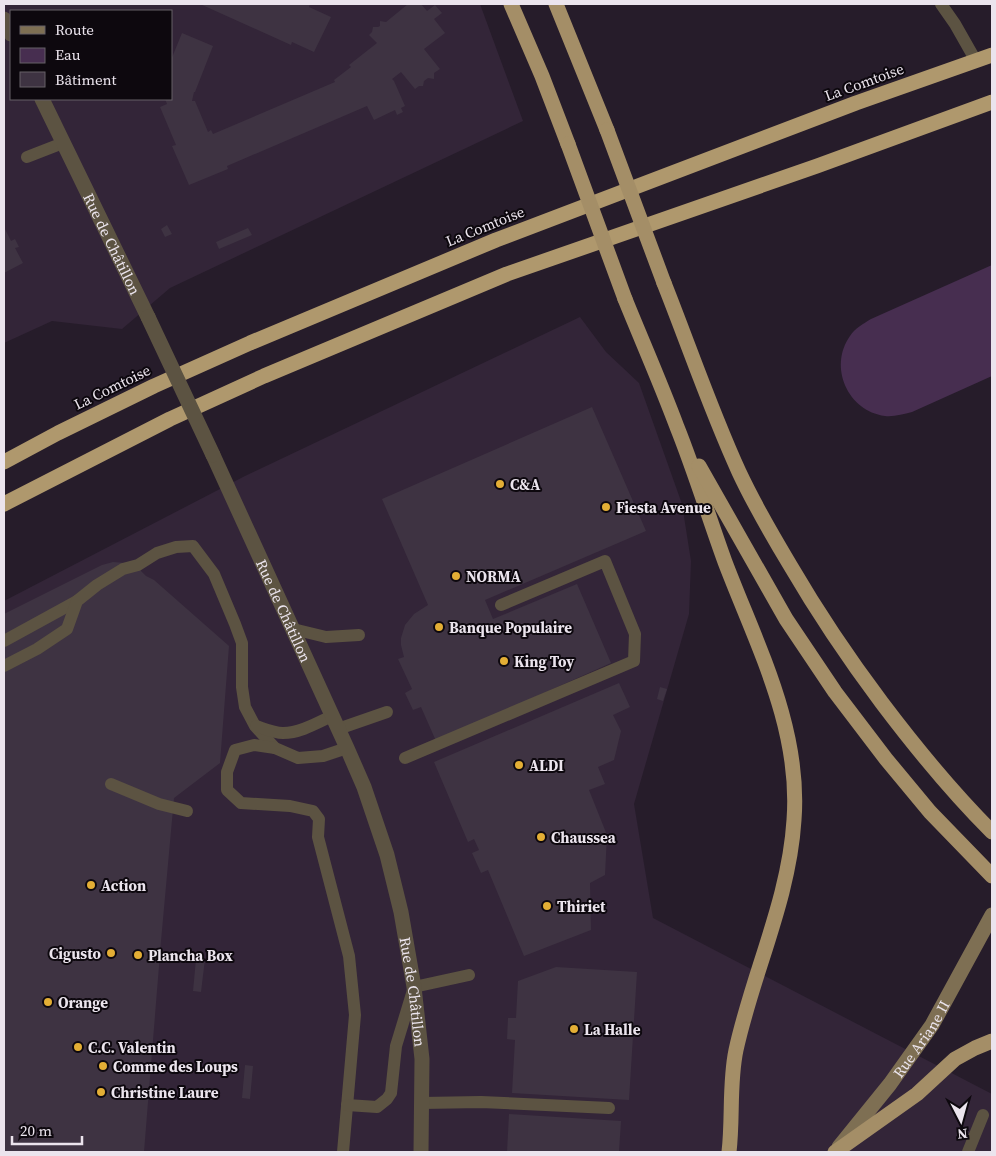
<svg xmlns="http://www.w3.org/2000/svg" width="996" height="1156" viewBox="0 0 996 1156" font-family="'Source Serif 4',serif">
	<style>
		.built { fill: #332538; fill-rule: evenodd }
		.water { fill: #472e50 }
		.building { fill: #3e3342 }
		.lines { fill: none; stroke-linecap: round; stroke-linejoin: round }
		.service { stroke: #5c5342; stroke-width: 12 }
		.tertiary { stroke: #5c5342; stroke-width: 15 }
		.secondary { stroke: #7e6f53; stroke-width: 15 }
		.trunk { stroke: #a48e67; stroke-width: 15 }
		.motorway { stroke: #af986d; stroke-width: 15 }
		.tertiary-bridge { stroke: #5c5342; stroke-width: 15 }
		.trunk-bridge { stroke: #a48e67; stroke-width: 15 }
		.poi-dot { fill: #e3ae35; stroke: #0d080e; stroke-width: 2 }
		.labels { text-anchor: middle; dominant-baseline: central; stroke-width: 4; stroke-linejoin: round; paint-order: stroke }
		.street-label { font-size: 15px; fill: #ebe4ed; stroke: #0d080e }
		.poi-label { font-size: 15px; font-weight: bold; fill: #ebe4ed; stroke: #0d080e; text-anchor: start }
	</style>
	<rect width="100%" height="100%" fill="#261c2a"/>
	<g class="built">
		<path d="M4,4h476l43,117 -353,167 -48,41 -70,-8 -48,22zM11,11h160v88h-160z"/>
		<polygon points="580,317 606,352 639,383 682,504 691,561 689,614 634,804 653,918 992,1094 992,1152 4,1152 4,601 245,476"/>
	</g>
	<path class="water" d="M992,265v111l-80,36c-9,2 -18,5 -27,4 -37,-5 -57,-49 -35,-80 5,-8 13,-12 21,-17z"/>
	<g class="building">
		<polygon points="200,4 310,4 309,7 331,17 314,52 292,42 291,45"/>
		<polygon points="408,4 421,4 427,11 435,5 442,13 434,19 445,33 424,49 440,69 434,73 434,79 428,78 424,81 423,86 419,86 415,89 401,72 392,79 394,81 405,106 401,108 403,112 397,115 395,110 374,120 367,106 227,166 228,169 189,185 172,146 176,145 160,107 167,104 165,99 171,99 171,60 182,33 213,46 195,92 194,92 192,101 195,101 208,132 211,130 213,134 335,82 334,80 351,67 349,65 377,43 369,35 372,32 373,27 378,27 380,26 380,21 386,22"/>
		<polygon points="167,225 172,234 165,237 161,229"/>
		<polygon points="4,227 11,241 15,239 19,247 15,248 23,263 4,273"/>
		<polygon points="248,228 252,235 219,249 216,242"/>
		<polygon points="592,407 646,531 485,600 493,619 577,584 611,663 436,741 421,707 413,710 405,693 412,689 398,659 404,657 401,645 401,638 405,625 414,614 428,605 382,499"/>
		<polygon points="113,562 126,563 139,569 146,576 154,580 229,646 220,763 174,798 161,941 144,1152 4,1152 4,614 102,565"/>
		<polygon points="619,683 630,707 613,715 621,731 614,760 598,767 605,784 589,790 607,835 605,875 590,883 591,930 524,956 488,870 481,873 472,853 479,850 474,839 468,842 434,762"/>
		<polygon points="660,687 667,689 663,701 657,699"/>
		<polygon points="196,959 205,959 201,992 193,991"/>
		<polygon points="556,967 637,972 629,1100 512,1093 515,1040 507,1039 508,1018 516,1018 518,981"/>
		<polygon points="245,1065 253,1066 250,1099 242,1098"/>
		<polygon points="509,1114 621,1121 619,1152 507,1152"/>
	</g>
	<g class="lines">
		<g class="service">
			<polyline points="941,4 955,24 976,61"/>
			<polyline points="27,157 63,143"/>
			<polyline points="293,629 326,637 359,635"/>
			<polyline points="4,641 77,601"/>
			<polyline points="4,666 37,649 67,629 77,601 97,585 123,569 138,565 157,553 176,547 193,546 214,574 235,624 242,643 242,687 245,707 255,726 275,748 298,758 323,756 347,748"/>
			<path d="M256,726c9,3 18,7 27,7 17,0 34,-10 49,-17"/>
			<polyline points="338,729 387,712"/>
			<polyline points="275,748 254,745 235,750 227,772 227,790 241,803 290,806 313,811 319,819 318,837 349,956 355,1015 343,1152"/>
			<polyline points="405,758 634,661 635,634 605,561 501,605"/>
			<polyline points="111,784 159,804 187,811"/>
			<polyline points="422,1103 481,1102 609,1108"/>
			<polyline points="347,1105 377,1107 387,1099 391,1093 396,1046 414,987 469,975"/>
			<polyline points="968,1152 983,1115"/>
		</g>
		<g class="tertiary">
			<polyline points="4,19 11,34"/>
			<path id="s1" d="M42,99l106,218"/>
			<path id="s2" d="M213,455l134,293 17,39 23,68 14,57 13,75 8,72 -1,93"/>
		</g>
		<path class="secondary" id="s3" d="M839,1147l51,-63 42,-59 60,-110"/>
		<g class="trunk">
			<polyline points="511,4 542,76 568,144"/>
			<polyline points="556,4 607,130"/>
			<path d="M664,283c25,63 47,128 75,189 15,32 33,63 51,93 28,48 59,94 92,138 34,45 70,89 110,129"/>
			<path d="M625,299c17,42 36,85 52,128 18,45 32,91 48,135 32,84 76,166 69,258 -5,80 -41,152 -58,230 -7,33 -3,68 -7,102"/>
			<polyline points="699,466 786,619 835,692 886,759 930,812 992,876"/>
			<polyline points="835,1152 917,1094 955,1059 975,1048 992,1041"/>
		</g>
		<g class="motorway">
			<polyline points="4,462 58,433 154,386 250,343 496,240 856,103 992,55"/>
			<polyline points="4,504 170,419 264,376 507,274 817,166 992,102"/>
		</g>
		<polyline class="tertiary-bridge" points="148,317 213,455"/>
		<g class="trunk-bridge">
			<polyline points="607,130 664,283"/>
			<polyline points="568,144 625,299"/>
		</g>
	</g>
	<g class="poi-dot">
		<circle cx="500" cy="484" r="5"/>
		<circle cx="606" cy="507" r="5"/>
		<circle cx="456" cy="576" r="5"/>
		<circle cx="439" cy="627" r="5"/>
		<circle cx="504" cy="661" r="5"/>
		<circle cx="519" cy="765" r="5"/>
		<circle cx="541" cy="837" r="5"/>
		<circle cx="91" cy="885" r="5"/>
		<circle cx="547" cy="906" r="5"/>
		<circle cx="111" cy="953" r="5"/>
		<circle cx="138" cy="955" r="5"/>
		<circle cx="48" cy="1002" r="5"/>
		<circle cx="574" cy="1029" r="5"/>
		<circle cx="78" cy="1047" r="5"/>
		<circle cx="103" cy="1066" r="5"/>
		<circle cx="101" cy="1092" r="5"/>
	</g>
	<g class="labels">
		<g class="street-label">
			<text transform="translate(864 82) rotate(-20)">La Comtoise</text>
			<text transform="translate(485 226) rotate(-22)">La Comtoise</text>
			<text stroke="none"><textPath href="#s1" startOffset="161">Rue de Châtillon</textPath></text>
			<text transform="translate(112 387) rotate(-26)">La Comtoise</text>
			<text stroke="none"><textPath href="#s2" startOffset="171">Rue de Châtillon</textPath></text>
			<text stroke="none"><textPath href="#s2" startOffset="576">Rue de Châtillon</textPath></text>
			<text stroke="none"><textPath href="#s3" startOffset="136">Rue Ariane II</textPath></text>
		</g>
		<g class="poi-label">
			<text x="510" y="484">C&amp;A</text>
			<text x="616" y="507">Fiesta Avenue</text>
			<text x="466" y="576">NORMA</text>
			<text x="449" y="627">Banque Populaire</text>
			<text x="514" y="661">King Toy</text>
			<text x="529" y="765">ALDI</text>
			<text x="551" y="837">Chaussea</text>
			<text x="101" y="885">Action</text>
			<text x="557" y="906">Thiriet</text>
			<text x="101" y="953" text-anchor="end">Cigusto</text>
			<text x="148" y="955">Plancha Box</text>
			<text x="58" y="1002">Orange</text>
			<text x="584" y="1029">La Halle</text>
			<text x="88" y="1047">C.C. Valentin</text>
			<text x="113" y="1066">Comme des Loups</text>
			<text x="111" y="1092">Christine Laure</text>
		</g>
	</g>
	<rect width="996" height="1156" fill="none" stroke="#ebe4ed" stroke-width="10"/>
	<rect x="10" y="10" width="162" height="90" fill="#0d080e" stroke="#666067"/>
	<rect x="20" y="26" width="25" height="8" fill="#7e6f53" stroke="#666067"/>
	<text x="55" y="35" font-size="15" fill="#ebe4ed">Route</text>
	<rect x="20" y="48" width="25" height="15" fill="#472e50" stroke="#666067"/>
	<text x="55" y="60" font-size="15" fill="#ebe4ed">Eau</text>
	<rect x="20" y="72" width="25" height="15" fill="#3e3342" stroke="#666067"/>
	<text x="55" y="85" font-size="15" fill="#ebe4ed">Bâtiment</text>
	<g transform="translate(961 1121) rotate(174)" stroke="#0d080e" stroke-width="4" paint-order="stroke">
	<path d="M0-4L9 19L0 12L-9 19Z" fill="#ebe4ed"/>
	<text y="-8" font-size="14" font-weight="bold" text-anchor="middle" fill="#ebe4ed">N</text>
	</g>
	<path d="M12 1136v8h70v-8" fill="none" stroke="#ebe4ed" stroke-width="2.5"/>
	<text x="20" y="1136" font-size="15" fill="#ebe4ed" stroke="#0d080e" stroke-width="4" paint-order="stroke">20 m</text>
</svg>
